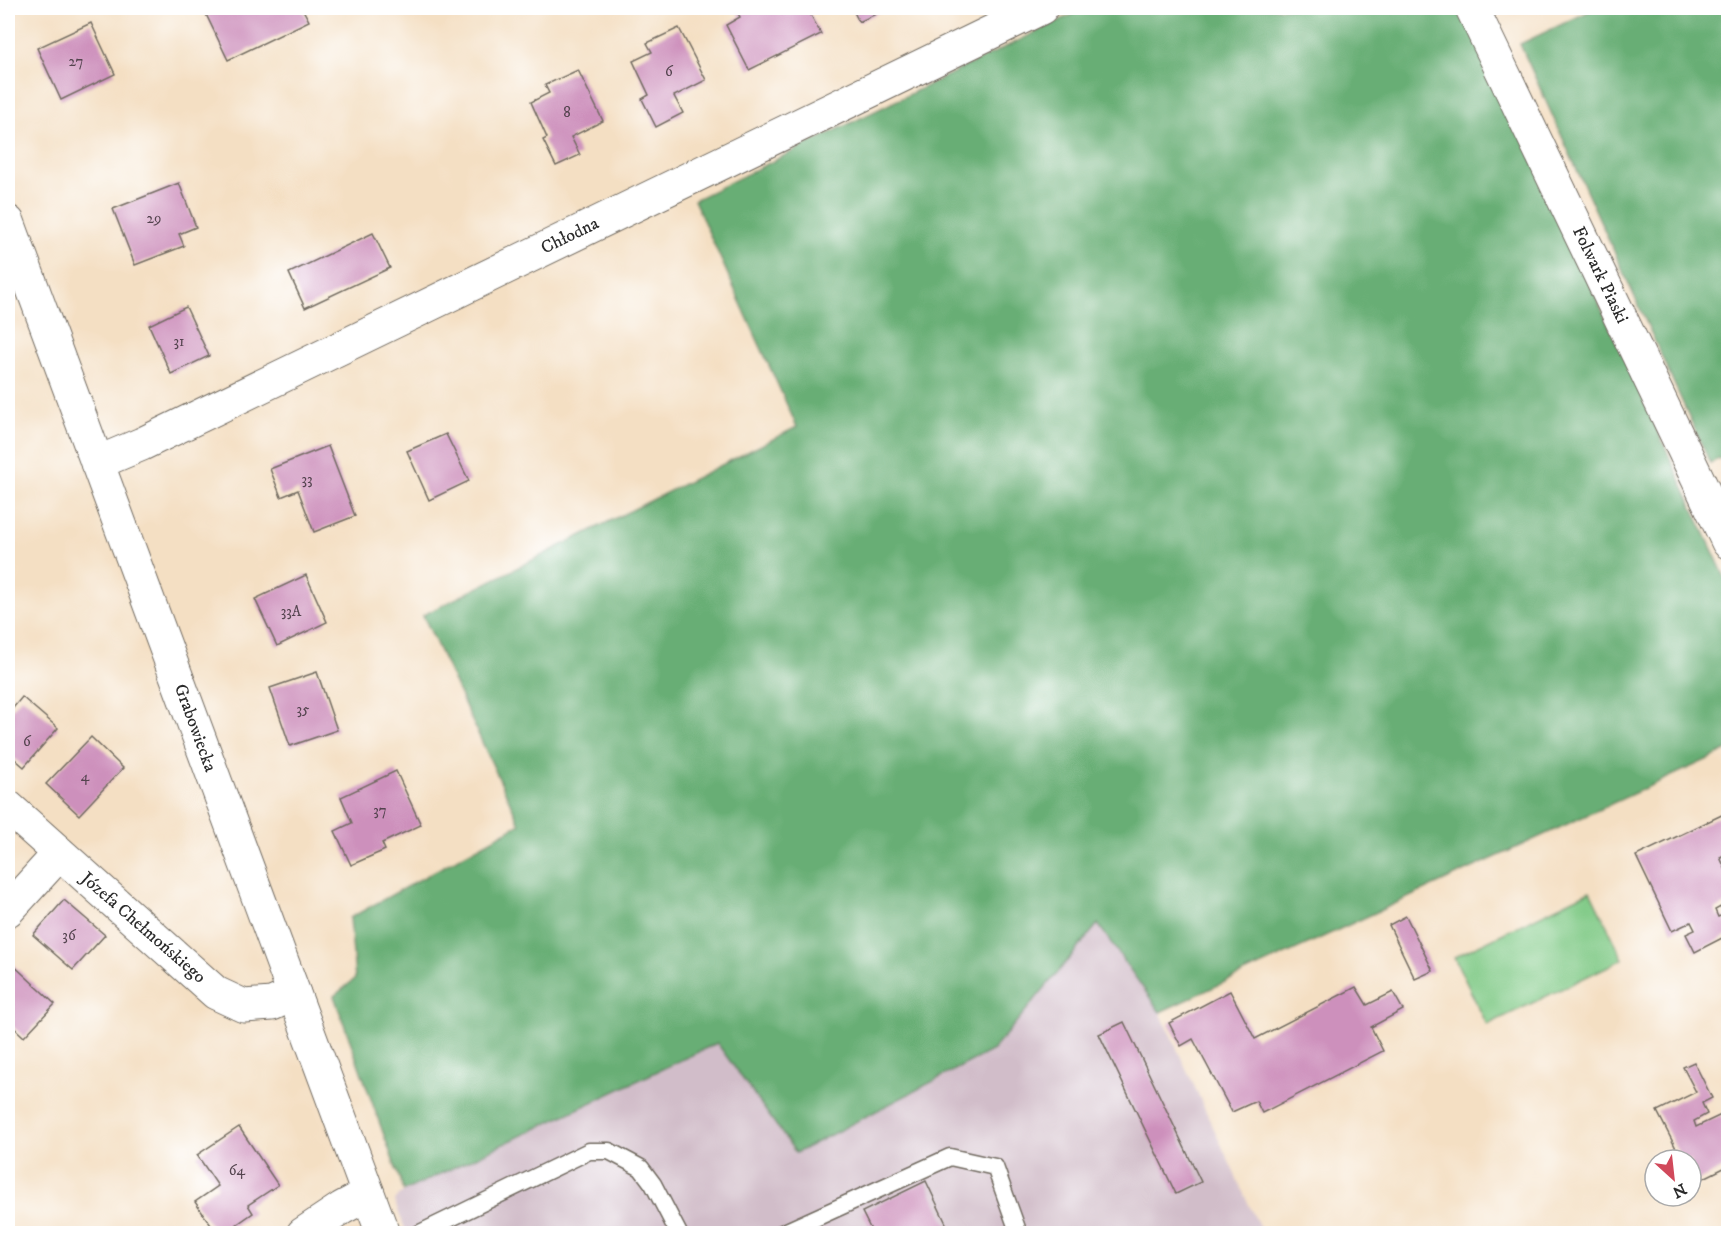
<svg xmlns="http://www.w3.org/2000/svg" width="1736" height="1241" viewBox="0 0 1736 1241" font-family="'IM FELL DW Pica',serif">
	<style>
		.industrial { fill: #d1bdc9 }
		.green { fill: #81ca87; stroke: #567a59; stroke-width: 1.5 }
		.forest { fill: #68ae74; stroke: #4a6c50; stroke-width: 1.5 }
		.building { fill: #cd90bc }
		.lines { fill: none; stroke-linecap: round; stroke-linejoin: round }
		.service-casing { stroke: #716a60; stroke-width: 19 }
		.minor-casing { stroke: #716a60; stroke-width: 35 }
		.service { stroke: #fff; stroke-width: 16 }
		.minor { stroke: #fff; stroke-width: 33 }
		.labels { text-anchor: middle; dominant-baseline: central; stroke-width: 4.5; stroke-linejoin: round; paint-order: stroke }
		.number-label { font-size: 15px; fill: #54444f }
		.street-label { font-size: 18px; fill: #2b2b2b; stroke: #fff }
	</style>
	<rect width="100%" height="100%" fill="#fff"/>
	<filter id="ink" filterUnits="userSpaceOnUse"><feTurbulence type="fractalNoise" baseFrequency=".0167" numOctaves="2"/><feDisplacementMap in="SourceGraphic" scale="12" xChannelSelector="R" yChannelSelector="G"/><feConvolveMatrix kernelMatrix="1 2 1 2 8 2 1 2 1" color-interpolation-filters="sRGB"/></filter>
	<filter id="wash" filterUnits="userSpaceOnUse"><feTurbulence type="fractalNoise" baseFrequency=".008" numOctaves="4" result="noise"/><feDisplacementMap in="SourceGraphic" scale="24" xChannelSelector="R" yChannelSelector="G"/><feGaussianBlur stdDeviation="1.35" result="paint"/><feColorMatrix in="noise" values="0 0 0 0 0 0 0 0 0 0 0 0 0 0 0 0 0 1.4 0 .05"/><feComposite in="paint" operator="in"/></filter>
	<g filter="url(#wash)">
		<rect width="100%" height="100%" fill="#f4dfc3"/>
		<polygon class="industrial" points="1098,924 1160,1012 1262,1233 407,1234 394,1200 404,1191 717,1043 795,1153 993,1050"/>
		<polygon class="green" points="1590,891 1623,959 1487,1025 1454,957"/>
		<g class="forest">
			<polygon points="1085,8 1463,8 1728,584 1728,750 1160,1012 1098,924 993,1050 796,1153 717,1043 404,1191 334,996 355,979 350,918 520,824 423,615 797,427 694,200"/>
			<polygon points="1596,8 1728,8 1728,455 1710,463 1520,44"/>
		</g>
		<g id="blocks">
			<g class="building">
				<polygon points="203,8 302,8 309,21 228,60"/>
				<polygon points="735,8 807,8 821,34 749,70 726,25 740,17"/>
				<polygon points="852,8 888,8 859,22"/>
				<polygon points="91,23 115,74 61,100 37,48"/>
				<polygon points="679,28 706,80 674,96 683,113 656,127 642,99 649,95 633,61 652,52 647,43"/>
				<polygon points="578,70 603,121 571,137 580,155 556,166 543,140 547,138 531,102 549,93 545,85"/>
				<polygon points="179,183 196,227 179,234 184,246 135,265 113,209"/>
				<polygon points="373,233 390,268 305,308 289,273"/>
				<polygon points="186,307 209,356 171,374 149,325"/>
				<polygon points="446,434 469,481 429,500 407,451"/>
				<polygon points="328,446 355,516 314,532 298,490 281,497 270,469"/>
				<polygon points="306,575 327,622 277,646 255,599"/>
				<polygon points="317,672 337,730 290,746 270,688"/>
				<polygon points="22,697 58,728 24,767 8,753 8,714"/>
				<polygon points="91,737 123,768 79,815 46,784"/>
				<polygon points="396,771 421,825 382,843 385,850 351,865 335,831 352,823 341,797"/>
				<polygon points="1728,812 1728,853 1720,857 1728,875 1728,903 1715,910 1718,917 1723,915 1728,926 1728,935 1695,952 1686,934 1695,930 1691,922 1672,931 1636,856"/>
				<polygon points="64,900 105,935 73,970 33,935"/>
				<polygon points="1406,916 1433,971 1415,979 1389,925"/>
				<polygon points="9,961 55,1004 24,1037 8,1022"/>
				<polygon points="1356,987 1367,1005 1393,992 1403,1010 1371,1027 1383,1051 1262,1113 1256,1101 1232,1112 1193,1039 1181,1046 1169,1023 1230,991 1255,1039"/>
				<polygon points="1124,1022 1201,1182 1176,1194 1099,1034"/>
				<polygon points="1694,1062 1712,1098 1702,1103 1707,1114 1694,1121 1696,1127 1721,1115 1728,1130 1728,1166 1694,1183 1691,1178 1691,1160 1682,1160 1657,1111 1696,1092 1683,1067"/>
				<polygon points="239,1127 278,1185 248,1205 253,1213 223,1234 217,1234 195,1202 218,1186 197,1155"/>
				<polygon points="926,1181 951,1234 873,1234 862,1212"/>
			</g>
		</g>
	</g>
	<g filter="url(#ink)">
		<use href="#blocks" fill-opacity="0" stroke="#716a60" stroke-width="1.5"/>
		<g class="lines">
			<g class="service-casing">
				<g id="service">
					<polyline points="418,1234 589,1151 609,1151 641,1168 653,1184 679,1234"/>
					<polyline points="780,1234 950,1157 995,1167 1019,1234"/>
				</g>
			</g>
			<g class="minor-casing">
				<g id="minor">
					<polyline points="1472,8 1728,542"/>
					<polyline points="8,222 383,1234"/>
					<polyline points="97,463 142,444 1041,8"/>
					<polyline points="8,807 216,993 244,1006 272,1004 294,994"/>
					<polyline points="8,910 59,854"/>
					<polyline points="303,1234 342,1208 368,1194"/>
				</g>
			</g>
			<use href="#service" class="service"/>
			<use href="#minor" class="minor"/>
		</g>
	</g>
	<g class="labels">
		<g class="number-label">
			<text x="76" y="61">27</text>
			<text x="669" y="71">6</text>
			<text x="567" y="112">8</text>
			<text x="154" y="218">29</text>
			<text x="179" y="341">31</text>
			<text x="307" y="479">33</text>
			<text x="291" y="611">33A</text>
			<text x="303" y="709">35</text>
			<text x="27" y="741">6</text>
			<text x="85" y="776">4</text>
			<text x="380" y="810">37</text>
			<text x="69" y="935">36</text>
			<text x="237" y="1170">64</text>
		</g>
		<g class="street-label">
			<text transform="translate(570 236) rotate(-26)">Chłodna</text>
			<text transform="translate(1600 275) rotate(64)">Folwark Piaski</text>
			<text transform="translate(195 728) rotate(70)">Grabowiecka</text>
			<text transform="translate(143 928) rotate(41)">Józefa Chełmońskiego</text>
		</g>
	</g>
	<rect width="1736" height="1241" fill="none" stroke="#fff" stroke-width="30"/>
	<g transform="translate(1673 1178) rotate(153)"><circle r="28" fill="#ffffff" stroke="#aaaaaa" stroke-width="1.5"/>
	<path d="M0-4.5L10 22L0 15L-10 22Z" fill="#d1495b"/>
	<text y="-9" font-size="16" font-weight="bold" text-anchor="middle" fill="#2b2b2b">N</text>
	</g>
</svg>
